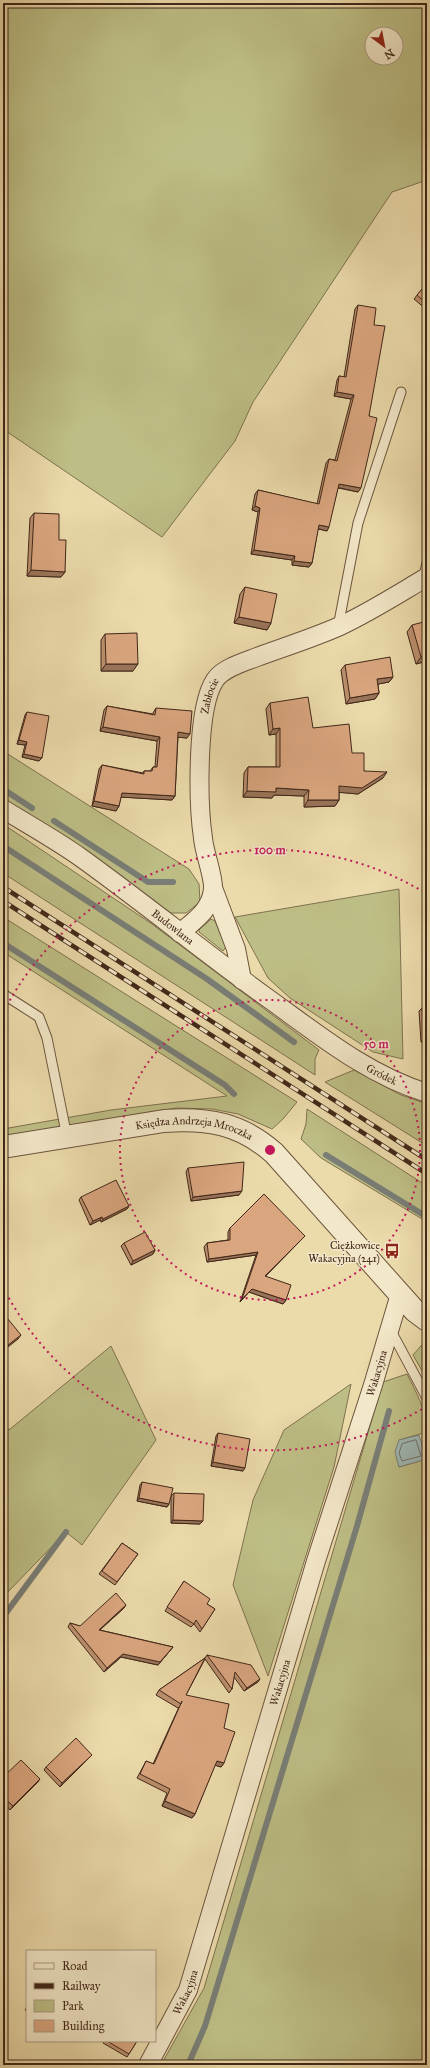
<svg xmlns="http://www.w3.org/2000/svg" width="430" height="2068" viewBox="0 0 430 2068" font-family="'IM FELL Great Primer',serif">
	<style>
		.green { fill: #bdbe85; stroke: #7f724f; fill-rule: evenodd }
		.water { fill: #9eb8b5; stroke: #797e77 }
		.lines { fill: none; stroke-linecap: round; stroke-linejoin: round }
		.shore { stroke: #707067; stroke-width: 1 }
		.stream { stroke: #797e77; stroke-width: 6 }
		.service-casing { stroke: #6c543d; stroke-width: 11 }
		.minor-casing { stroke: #6c543d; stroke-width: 20 }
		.tertiary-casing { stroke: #6c543d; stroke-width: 24 }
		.service { stroke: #f2e7c8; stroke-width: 9 }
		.minor { stroke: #f2e7c8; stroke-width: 18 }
		.tertiary { stroke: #f2e7c8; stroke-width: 22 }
		.rail-casing { stroke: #412719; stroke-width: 4.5 }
		.rail { stroke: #f2e7c8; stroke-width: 3; stroke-dasharray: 9; stroke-linecap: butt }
		.wall { fill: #bb8f6d; stroke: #412719 }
		.shaded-wall { fill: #997459; stroke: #412719 }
		.building { fill: #daa67f; stroke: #412719 }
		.ring { fill: none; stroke: #c2185b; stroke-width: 2; stroke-dasharray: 2 4 }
		.labels { text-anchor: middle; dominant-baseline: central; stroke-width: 3; stroke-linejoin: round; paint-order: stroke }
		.street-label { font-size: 11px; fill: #412719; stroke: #f2e7c8 }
		.poi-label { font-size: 11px; fill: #412719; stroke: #f2e7c8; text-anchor: end }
		.centre { fill: #c2185b; stroke: #f2e7c8; stroke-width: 2 }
		.ring-label { font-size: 12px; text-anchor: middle; font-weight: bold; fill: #c2185b; stroke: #f2e7c8; stroke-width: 3; stroke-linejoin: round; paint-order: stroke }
	</style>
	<rect width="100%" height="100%" fill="#ebdaaa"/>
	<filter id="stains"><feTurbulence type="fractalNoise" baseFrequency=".005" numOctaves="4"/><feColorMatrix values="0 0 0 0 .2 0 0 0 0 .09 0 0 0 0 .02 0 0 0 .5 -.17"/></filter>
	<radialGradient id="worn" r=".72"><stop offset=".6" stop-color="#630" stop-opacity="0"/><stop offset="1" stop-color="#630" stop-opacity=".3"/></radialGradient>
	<g class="green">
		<path d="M3,3h424v177l-35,12 -139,210 -18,39 -73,96 -159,-108zM372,34h24v24h-24z"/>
		<polygon points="3,751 189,869 199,884 200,902 186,913 171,913 51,831 3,801"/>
		<polygon points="3,824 152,924 319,1050 315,1059 315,1075 3,873"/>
		<polygon points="399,889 403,1059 373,1052 290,998 268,978 235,917"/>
		<polygon points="3,917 297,1102 283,1119 272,1129 238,1114 212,1109 176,1108 3,1138 3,1129 111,1110 227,1096 3,952"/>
		<polygon points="211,919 215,921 226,947 223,951 199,932 199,930"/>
		<polygon points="354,1070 401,1095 427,1104 427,1146 325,1082"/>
		<polygon points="307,1109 427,1186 427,1222 321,1158 301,1139 306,1124"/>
		<polygon points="427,1339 427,1375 425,1376 413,1355"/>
		<polygon points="111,1346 156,1440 82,1545 66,1532 3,1597 3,1423 9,1430"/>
		<path d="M407,1374c9,18 20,37 20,58l-28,8v27l28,-8v606h-266l43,-77 179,-606z"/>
		<polygon points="351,1384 334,1467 268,1676 233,1585 253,1500 284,1430"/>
	</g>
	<polygon class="water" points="419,1435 427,1459 399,1467 395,1452 399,1440"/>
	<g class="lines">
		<polygon class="shore" points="416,1440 421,1456 402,1461 399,1453 402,1444"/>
		<g class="stream">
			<polyline points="3,789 32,808"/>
			<polyline points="54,821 148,882 173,882"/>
			<polyline points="3,846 207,979 294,1042"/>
			<polyline points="3,943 225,1085 234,1094"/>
			<polyline points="326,1155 427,1217"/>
			<polyline points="3,1617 66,1532"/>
			<polyline points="188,2065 205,2026 357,1526 389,1411"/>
		</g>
		<g class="service-casing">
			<g id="service">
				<polyline points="423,579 427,563"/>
				<polyline points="338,627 358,523 401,392"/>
				<polyline points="3,994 39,1017 47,1038 67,1137"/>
				<polyline points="390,1329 427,1398"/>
			</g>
		</g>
		<g class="minor-casing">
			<g id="minor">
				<path id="s1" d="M3,809c26,16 53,31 77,48 64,46 125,96 189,142 50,36 99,76 158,94"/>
				<polyline points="213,888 236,949 242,980"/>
				<path id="s2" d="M180,933c15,-13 31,-23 33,-44 1,-12 -9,-37 -10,-51 -5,-34 -7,-130 12,-158 8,-12 29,-18 42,-23 27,-10 56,-19 83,-31 30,-14 58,-32 87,-49"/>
				<path id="s3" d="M148,2065l40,-75 128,-429 57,-176 27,-91"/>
			</g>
		</g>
		<g class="tertiary-casing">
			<g id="tertiary">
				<path id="s4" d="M3,1147l161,-26c44,-3 76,2 110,32l141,158 12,9"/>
			</g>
		</g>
		<use href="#service" class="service"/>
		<use href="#minor" class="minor"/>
		<use href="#tertiary" class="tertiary"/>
		<g class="rail-casing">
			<g id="rail">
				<polyline points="3,887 427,1160"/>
				<polyline points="3,901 427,1174"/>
			</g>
		</g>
		<use href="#rail" class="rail"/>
	</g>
	<g class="wall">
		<polygon points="427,283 427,310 414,299"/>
		<polygon points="358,305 374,325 369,416 358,492 338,488 327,531 318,529 312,563 309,567 292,565 292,560 251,554 258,512 252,510 255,494 258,490 317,504 326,463 329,459 335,460 351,399 334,396 337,380 339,376 344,377 355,309"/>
		<polygon points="34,513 59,540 65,572 61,577 27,576 30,518"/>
		<polygon points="245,587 271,623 267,630 234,623 240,594"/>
		<polygon points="412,625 427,661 416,664 407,632"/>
		<polygon points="105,634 133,671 101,671 101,640"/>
		<polygon points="345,665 393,677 389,682 378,684 379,693 375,699 346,704 341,670"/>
		<polygon points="270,703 313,728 352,753 364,771 383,778 358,794 339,792 339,800 335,806 304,807 304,796 274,795 272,798 243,797 244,773 248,767 276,767 276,734 269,735 266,709"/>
		<polygon points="107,706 153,714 153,713 156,708 187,738 178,737 175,796 172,800 121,797 119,806 116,811 92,806 99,769 102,765 143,773 144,771 150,771 153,767 155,767 157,741 100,731 104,710"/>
		<polygon points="27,712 42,758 39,761 22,757 25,745 17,744 25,715"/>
		<polygon points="422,1008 427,1008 427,1041 421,1042 419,1011"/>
		<polygon points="188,1168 239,1195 191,1201 186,1172"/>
		<polygon points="81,1197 129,1206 127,1209 101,1222 100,1220 90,1225 79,1200"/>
		<polygon points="230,1228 302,1239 265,1276 286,1300 283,1304 249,1292 240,1302 256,1255 207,1262 204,1247 207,1243 228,1240 228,1232"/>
		<polygon points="124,1243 155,1250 153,1254 131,1265 121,1246"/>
		<polygon points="218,1433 243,1471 211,1466 216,1436"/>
		<polygon points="142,1482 169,1504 167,1507 137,1501 140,1485"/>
		<polygon points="174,1493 200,1524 171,1523 171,1496"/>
		<polygon points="122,1543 138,1554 115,1585 99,1574"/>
		<polygon points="184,1581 207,1604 215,1609 200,1632 194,1624 191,1627 165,1611"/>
		<polygon points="124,1608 100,1630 173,1647 158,1665 121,1657 104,1672 68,1627 70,1623 80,1626"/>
		<polygon points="207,1655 258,1682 244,1691 234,1677 232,1689 229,1693 205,1659 186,1695 224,1728 224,1763 221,1767 215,1765 195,1814 192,1818 162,1806 167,1793 137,1778 144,1765 146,1761 153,1764 179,1707 178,1708 156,1695 159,1690 205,1658"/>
		<polygon points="89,1758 60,1787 44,1770 46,1767"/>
		<polygon points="3,1777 38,1782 10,1810 3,1802"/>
		<polygon points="27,2007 27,2012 25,2010"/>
		<polygon points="104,2041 137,2041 127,2057 103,2043"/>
	</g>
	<g class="shaded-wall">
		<polygon points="337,392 354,395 351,399 334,396"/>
		<polygon points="339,484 361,488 358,492 336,487"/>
		<polygon points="255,506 260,508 258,512 252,510"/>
		<polygon points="319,525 329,527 327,531 316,528"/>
		<polygon points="254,550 295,556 292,560 251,554"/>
		<polygon points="294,561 312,563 309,567 292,565"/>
		<polygon points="31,570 65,572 61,577 27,576"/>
		<polygon points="239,617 271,623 267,630 234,623"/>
		<polygon points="427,655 427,661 416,664 421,657"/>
		<polygon points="106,664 138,664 133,671 101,671"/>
		<polygon points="393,677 389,682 373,685 377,679"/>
		<polygon points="379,693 375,699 346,704 350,698"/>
		<polygon points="103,727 160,737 157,741 100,731"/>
		<polygon points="280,728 276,734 269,735 273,729"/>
		<polygon points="178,732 190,734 187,738 175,737"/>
		<polygon points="19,740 27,742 25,745 17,744"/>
		<polygon points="24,754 42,758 39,761 22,757"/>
		<polygon points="387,772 383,778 358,794 334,792 339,786"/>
		<polygon points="276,788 309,790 304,796 274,795 272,798 243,797 247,791"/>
		<polygon points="122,793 175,796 172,800 119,797"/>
		<polygon points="308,800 339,800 335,806 304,807"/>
		<polygon points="94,801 119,806 116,811 92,806"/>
		<polygon points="424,1038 427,1038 427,1041 421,1042"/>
		<polygon points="242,1191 239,1195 191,1201 193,1197"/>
		<polygon points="129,1206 127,1209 101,1222 103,1219"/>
		<polygon points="102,1217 100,1220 90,1225 93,1221"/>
		<polygon points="305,1236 302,1239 262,1280 265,1276"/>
		<polygon points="155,1250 153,1254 131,1265 133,1261"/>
		<polygon points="258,1252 256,1255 207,1262 209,1259"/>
		<polygon points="252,1289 286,1300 283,1304 249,1292 240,1302 242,1299"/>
		<polygon points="21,1335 18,1339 3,1351 3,1349"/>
		<polygon points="213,1462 245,1468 243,1471 211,1466"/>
		<polygon points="139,1498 169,1504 167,1507 137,1501"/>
		<polygon points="173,1520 203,1521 200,1524 171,1523"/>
		<polygon points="126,1605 124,1608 96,1633 99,1630"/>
		<polygon points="173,1647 158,1665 121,1657 104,1672 107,1668 123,1654"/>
		<polygon points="260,1679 258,1682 244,1691 247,1688"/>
		<polygon points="92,1755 60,1787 62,1783"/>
		<polygon points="217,1761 224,1763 221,1767 214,1765"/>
		<polygon points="40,1779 38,1782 10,1810 13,1806"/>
		<polygon points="165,1801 195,1814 192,1818 162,1806"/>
	</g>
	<g class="building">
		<polygon points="427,283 427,304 417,295"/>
		<polygon points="358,305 376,308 374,325 385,326 369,416 377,418 361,488 339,484 329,527 319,525 312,563 294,561 295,556 254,550 260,508 255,506 258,490 319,504 329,459 337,461 354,395 337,392 339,376 346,377"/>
		<polygon points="34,513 59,514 59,540 66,540 65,572 31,570"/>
		<polygon points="245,587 277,594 271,623 239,617"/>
		<polygon points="427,621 427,655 421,657 412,625"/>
		<polygon points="137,633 138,664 106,664 105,634"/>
		<polygon points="390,657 393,677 377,679 379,693 350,698 345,665"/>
		<polygon points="308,697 313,728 349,724 352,753 364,753 364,771 387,772 362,788 339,786 339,800 308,800 309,790 276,788 276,792 247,791 248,767 280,767 280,728 273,729 270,703"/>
		<polygon points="107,706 155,715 156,708 192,711 190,734 178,732 175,796 122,793 119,806 94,801 102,765 144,774 144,771 152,771 153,767 157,767 160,737 103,727"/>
		<polygon points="27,712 49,716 42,758 24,754 27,742 19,740"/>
		<polygon points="422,1008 427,1008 427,1038 424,1038"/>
		<polygon points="244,1162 242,1191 193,1197 188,1168"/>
		<polygon points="116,1180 129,1206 103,1219 102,1217 93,1221 81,1197"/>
		<polygon points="264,1194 305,1236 265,1276 291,1285 286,1300 252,1289 242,1299 258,1252 209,1259 207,1243 230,1240 230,1228"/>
		<polygon points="145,1232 155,1250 133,1261 124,1243"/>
		<polygon points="3,1313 21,1335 3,1349"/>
		<polygon points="218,1433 250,1439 245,1468 213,1462"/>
		<polygon points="142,1482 173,1488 169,1504 139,1498"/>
		<polygon points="174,1493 204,1494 203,1521 173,1520"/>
		<polygon points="122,1543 138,1554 117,1582 102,1571"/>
		<polygon points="184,1581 210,1599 207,1604 215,1609 202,1629 196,1620 194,1624 167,1607"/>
		<polygon points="116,1593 126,1605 99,1630 173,1647 160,1662 123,1654 107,1668 70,1623 80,1626"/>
		<polygon points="207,1655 251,1665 260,1679 247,1688 235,1672 232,1689"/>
		<polygon points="205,1658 186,1695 229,1704 224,1728 235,1732 224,1763 217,1761 195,1814 165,1801 170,1789 140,1774 146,1761 154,1764 182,1701 181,1704 159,1690"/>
		<polygon points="76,1738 92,1755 62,1783 46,1767"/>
		<polygon points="21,1760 40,1779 13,1806 3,1797 3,1777"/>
		<polygon points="3,1910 7,1913 3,1918"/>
		<polygon points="107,2041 137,2041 129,2054"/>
	</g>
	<g class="ring">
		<circle cx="270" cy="1150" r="150"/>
		<path d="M427 1406A300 300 0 0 1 4 1289M4 1011A300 300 0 0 1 427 894"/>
	</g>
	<defs>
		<g id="bus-bare" transform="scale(1.2)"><path d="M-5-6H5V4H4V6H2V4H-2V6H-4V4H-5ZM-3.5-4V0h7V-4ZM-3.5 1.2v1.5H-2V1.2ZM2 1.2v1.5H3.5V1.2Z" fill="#8f2418" stroke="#f2e7c8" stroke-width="2.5" paint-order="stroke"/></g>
	</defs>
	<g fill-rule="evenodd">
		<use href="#bus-bare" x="392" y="1251"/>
	</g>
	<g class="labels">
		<g class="street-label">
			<text stroke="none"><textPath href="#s2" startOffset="252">Zabłocie</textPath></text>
			<text stroke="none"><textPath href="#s1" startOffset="207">Budowlana</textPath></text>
			<text stroke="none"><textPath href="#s1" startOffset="463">Gródek</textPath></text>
			<text stroke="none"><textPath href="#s4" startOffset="194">Księdza Andrzeja Mroczka</textPath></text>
			<text stroke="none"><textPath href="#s3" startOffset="730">Wakacyjna</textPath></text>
			<text stroke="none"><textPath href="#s3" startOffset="406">Wakacyjna</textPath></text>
			<text stroke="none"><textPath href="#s3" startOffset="82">Wakacyjna</textPath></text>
		</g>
		<g class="poi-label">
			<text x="380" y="1245">Ciężkowice<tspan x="380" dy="13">Wakacyjna (241)</tspan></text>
		</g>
	</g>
	<circle cx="270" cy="1150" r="6" class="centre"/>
	<g class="ring-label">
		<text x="270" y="854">100 m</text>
		<text x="376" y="1048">50 m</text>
	</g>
	<rect width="430" height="2068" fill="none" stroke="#ebdaaa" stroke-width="16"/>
	<rect x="4" y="4" width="422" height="2060" fill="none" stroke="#412719" stroke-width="2"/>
	<rect x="8" y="8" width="414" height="2052" fill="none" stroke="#412719"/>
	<rect x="26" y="1950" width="130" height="92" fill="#f2e7c8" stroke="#ab9a82"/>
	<rect x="34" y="1963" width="20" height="6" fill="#f2e7c8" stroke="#ab9a82"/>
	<text x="62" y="1970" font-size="12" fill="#412719">Road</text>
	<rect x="34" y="1983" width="20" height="6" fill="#412719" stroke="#ab9a82"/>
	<text x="62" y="1990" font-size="12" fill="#412719">Railway</text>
	<rect x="34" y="2000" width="20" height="12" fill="#bdbe85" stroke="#ab9a82"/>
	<text x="62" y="2010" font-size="12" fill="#412719">Park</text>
	<rect x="34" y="2020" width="20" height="12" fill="#daa67f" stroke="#ab9a82"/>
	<text x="62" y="2030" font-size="12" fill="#412719">Building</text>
	<g transform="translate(384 46) rotate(148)"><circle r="19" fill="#f2e7c8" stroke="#ab9a82"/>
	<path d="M0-3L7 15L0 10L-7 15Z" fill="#8f2418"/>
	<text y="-6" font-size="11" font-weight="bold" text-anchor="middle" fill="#412719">N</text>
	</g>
	<rect width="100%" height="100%" filter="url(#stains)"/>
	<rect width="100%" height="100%" fill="url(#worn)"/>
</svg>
